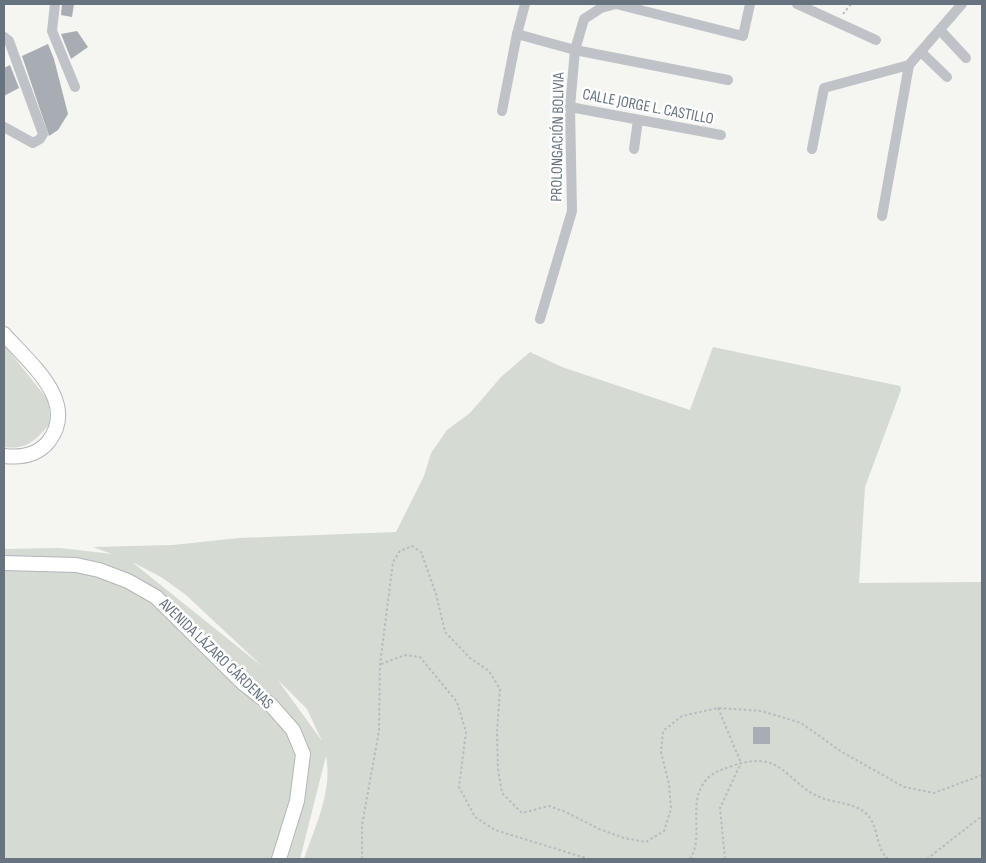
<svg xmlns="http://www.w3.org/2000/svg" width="986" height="863" viewBox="0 0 986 863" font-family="'Sofia Sans Condensed',sans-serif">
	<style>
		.green { fill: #d5dad2; fill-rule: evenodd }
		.building { fill: #a7adb2 }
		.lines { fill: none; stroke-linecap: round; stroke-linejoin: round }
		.secondary-casing { stroke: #b2b6ba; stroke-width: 16 }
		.path { stroke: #b9bbbe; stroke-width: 2; stroke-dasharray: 2.5 2.5; stroke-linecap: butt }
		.street { stroke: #bfc2c6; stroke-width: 10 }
		.secondary { stroke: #fff; stroke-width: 14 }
		.labels { text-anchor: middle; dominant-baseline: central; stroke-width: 5; stroke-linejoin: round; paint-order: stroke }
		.street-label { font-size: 16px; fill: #677480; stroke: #fff }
	</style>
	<rect width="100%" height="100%" fill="#f5f5f2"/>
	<g class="green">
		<path d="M4,345l45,56 1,23c-15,16 -22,26 -46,23z"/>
		<path d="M713,347l187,39 1,4 -36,97 -6,96 123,-1v277h-678c11,-32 29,-69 22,-103l-26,103h-296v-310l56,-1 52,6 -19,-7 80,-2 66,-7 157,-6 28,-56 7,-23 16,-23 23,-17 31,-36 29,-25 32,15 128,43zM132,562l29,15 25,18 77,72zM277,679l30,30 15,32z"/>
	</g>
	<g class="building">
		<polygon points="62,4 74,4 72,17 61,15"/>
		<polygon points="77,31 88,47 71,59 61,34"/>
		<polygon points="48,44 54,59 68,114 58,130 49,136 22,56"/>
		<polygon points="10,65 19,88 4,96 4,68"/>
		<rect x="753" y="727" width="17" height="17"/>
	</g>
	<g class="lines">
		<g class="secondary-casing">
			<g id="secondary">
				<path d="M4,334c24,28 75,67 45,107 -11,14 -28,17 -45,15"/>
				<polyline points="4,563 76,565 99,570 128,581 156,597 243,683 271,705 293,730 303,754 297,801 279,859"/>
			</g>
		</g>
		<g class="path">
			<polyline points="843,14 851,4"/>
			<polyline points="381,664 405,655 420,657 457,702 466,732 459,787 475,817 495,830 589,859"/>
			<polyline points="718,708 741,763"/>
			<polyline points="362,859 362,825 379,731 380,664 393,562 400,551 412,546 421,552 436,594 445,632 470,658 489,671 500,689 497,732 498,769 502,793 522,813 549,806 566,812 599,829 624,838 646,842 664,831 671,809 669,784 661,752 663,731 682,716 718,708 762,711 801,723 842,752 904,787 934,793 982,775"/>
			<path d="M690,859c14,-22 -1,-51 12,-73 7,-13 16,-15 30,-20 53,-18 53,18 90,32 16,6 38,5 48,20 9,14 6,30 18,41"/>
			<polyline points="725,859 720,808 741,763"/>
			<polyline points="927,859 982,816"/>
		</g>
		<g class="street">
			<polyline points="55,4 52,31 75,87"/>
			<polyline points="797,4 876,40"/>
			<polyline points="940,30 966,58"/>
			<polyline points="517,34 575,50 728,80"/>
			<polyline points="4,37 9,41 43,134 40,139 33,143 4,127"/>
			<polyline points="921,52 947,77"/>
			<polyline points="570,107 721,135"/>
			<polyline points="502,111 517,34 525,4"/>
			<polyline points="634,149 638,120"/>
			<polyline points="812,149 824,88 909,65 962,4"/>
			<polyline points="882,216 909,65"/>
			<polyline points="540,319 572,211 570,107 575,50 584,19 601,8 616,4 743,36 750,4"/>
		</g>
		<use href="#secondary" class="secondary"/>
	</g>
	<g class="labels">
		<g class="street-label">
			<text transform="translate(648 107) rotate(11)">CALLE JORGE L. CASTILLO</text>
			<text transform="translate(558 137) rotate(-89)">PROLONGACIÓN BOLIVIA</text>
			<text transform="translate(216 654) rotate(44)">AVENIDA LÁZARO CÁRDENAS</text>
		</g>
	</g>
	<rect width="986" height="863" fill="none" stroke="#677480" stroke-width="10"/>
</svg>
